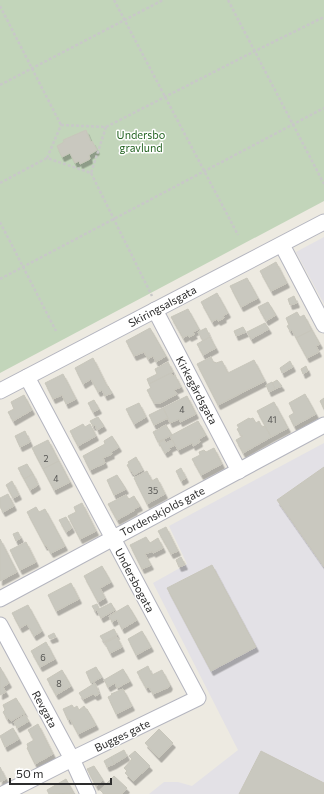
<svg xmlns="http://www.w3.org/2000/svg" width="324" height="794" viewBox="0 0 324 794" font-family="Commissioner,sans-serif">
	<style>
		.industrial { fill: #e3e1e6 }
		.cemetery { fill: #c2d5ba }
		.building { fill: #c9c8bf; stroke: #c8c6bb; filter: url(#shadow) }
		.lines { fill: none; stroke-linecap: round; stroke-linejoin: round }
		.street-casing { stroke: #b4b5bf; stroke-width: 17 }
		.path { stroke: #c8c8c8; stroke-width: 2.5; stroke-dasharray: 3 2; stroke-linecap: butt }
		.street { stroke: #fff; stroke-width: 15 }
		.labels { text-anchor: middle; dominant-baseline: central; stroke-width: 3; stroke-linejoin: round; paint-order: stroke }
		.number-label { font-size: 9px; fill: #545452 }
		.park-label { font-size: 11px; fill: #256423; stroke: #fff }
		.street-label { font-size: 11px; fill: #2d2d2d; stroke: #fff }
	</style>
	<defs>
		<filter id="shadow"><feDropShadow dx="2.5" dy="4.5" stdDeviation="0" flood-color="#0004"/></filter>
	</defs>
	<rect width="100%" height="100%" fill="#edeae1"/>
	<g class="industrial">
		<polygon points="324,237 324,304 296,252"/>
		<polygon points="324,443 324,794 149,794 164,782 178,782 192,786 238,750 153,583 187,564 169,526"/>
	</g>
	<polygon class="cemetery" points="0,0 324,0 324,201 0,373"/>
	<g class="building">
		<polygon points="86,130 91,142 92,141 97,150 89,155 90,159 80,164 79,161 75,163 70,153 62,157 57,146 64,142 63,140"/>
		<polygon points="276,262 287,283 271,291 260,271"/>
		<polygon points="247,278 258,298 241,307 230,286"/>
		<polygon points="217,293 228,313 223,316 224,318 218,321 217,319 212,322 201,302"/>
		<polygon points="294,296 297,303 290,305 288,299"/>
		<polygon points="268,302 276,315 266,321 258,307"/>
		<polygon points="188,309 199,329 193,332 195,334 189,337 188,335 183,338 171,317"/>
		<polygon points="297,312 300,317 304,315 312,330 296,338 292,330 290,331 287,326 289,325 286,318"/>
		<polygon points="265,323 269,329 251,339 247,332"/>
		<polygon points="243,327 246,332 236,336 234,331"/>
		<polygon points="150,328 166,356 156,362 153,356 148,359 144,352 134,356 126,341"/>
		<polygon points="206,328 210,337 203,341 198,332"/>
		<polygon points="312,330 320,344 316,346 319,352 307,358 296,338"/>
		<polygon points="210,337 216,348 203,355 197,344"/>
		<polygon points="211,357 214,363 215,362 216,363 222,361 228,373 254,360 265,381 218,405 197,364"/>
		<polygon points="93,358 107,386 108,386 112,393 105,396 102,390 98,392 91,379 83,384 75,368"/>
		<polygon points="290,361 293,367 282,373 280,368"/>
		<polygon points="168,362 173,372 149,384 147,379 157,374 155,369"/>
		<polygon points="306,366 308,371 303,374 301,369"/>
		<polygon points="171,373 173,376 175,375 181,387 174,390 177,394 160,403 154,403 147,390 151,388 149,384"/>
		<polygon points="63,374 76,399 66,404 62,395 53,399 45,383"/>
		<polygon points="277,380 282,386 275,389 272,383"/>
		<polygon points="272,382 275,389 269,392 266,385"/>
		<polygon points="305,394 316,414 294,426 289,416 294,413 289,403"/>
		<polygon points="24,395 32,410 13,421 8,412 14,409 11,402"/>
		<polygon points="187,396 196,414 180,422 179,419 170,423 163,408"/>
		<polygon points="324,398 324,409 320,401"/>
		<polygon points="94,400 99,409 93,412 88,403"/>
		<polygon points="274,402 288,428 271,437 257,411"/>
		<polygon points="139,403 146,417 134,424 126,409"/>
		<polygon points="163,408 168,418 154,425 149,415"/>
		<polygon points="98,417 104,426 97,430 95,425 93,426 90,421"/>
		<polygon points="249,418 250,419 253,418 256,423 259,421 262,427 265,426 271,437 243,453 236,440 243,436 241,436 237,429 239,428 237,425"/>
		<polygon points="198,421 206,435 199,439 200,442 193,446 192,443 178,450 170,436"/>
		<polygon points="83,424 85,427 90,424 96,436 78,446 70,431"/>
		<polygon points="166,425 172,435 158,442 153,432"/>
		<polygon points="25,431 30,442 20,447 15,436"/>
		<polygon points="112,436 119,447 111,452 112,454 103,458 105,463 90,470 83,456 105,444 104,441"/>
		<polygon points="48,440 59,461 43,469 32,448"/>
		<polygon points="164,440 166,443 172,440 175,445 169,448 170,450 165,453 159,443"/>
		<polygon points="214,448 222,464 201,475 192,459 200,455 199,452 204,450 206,452"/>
		<polygon points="136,457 143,470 134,475 132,471 131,472 127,465 129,464 128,462"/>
		<polygon points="59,461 70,482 54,490 43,469"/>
		<polygon points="27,464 33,474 24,479 18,468"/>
		<polygon points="324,467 324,567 277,500"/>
		<polygon points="181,468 186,478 181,481 176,471"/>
		<polygon points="147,471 152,481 157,478 165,494 147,504 134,478"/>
		<polygon points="33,474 38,485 30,490 24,479"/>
		<polygon points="117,475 126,489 114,495 107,480"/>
		<polygon points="12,481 19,495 13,498 6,485"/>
		<polygon points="8,494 14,506 3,512 0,507 0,498"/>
		<polygon points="126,495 129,499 134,496 140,506 134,509 135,510 117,520 108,504"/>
		<polygon points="82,503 96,531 80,539 68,516 76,512 74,507"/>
		<polygon points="36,507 39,512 45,509 65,546 51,553 46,545 45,546 27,512"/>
		<polygon points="66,517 72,528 66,532 59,520"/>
		<polygon points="166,527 178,551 171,554 158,531"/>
		<polygon points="18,532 21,538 16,541 13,534"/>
		<polygon points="146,537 150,543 158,538 163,548 153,553 153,551 145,554 151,565 142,569 130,545"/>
		<polygon points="0,539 17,572 0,581"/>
		<polygon points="26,542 36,562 20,570 10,550"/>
		<polygon points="181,557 185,565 179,567 176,560"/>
		<polygon points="212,565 256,647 211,671 167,588"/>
		<polygon points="102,566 111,582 100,588 105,598 98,602 84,576"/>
		<polygon points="71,583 79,599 56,611 48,595"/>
		<polygon points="111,603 115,610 101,618 97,610"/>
		<polygon points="97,604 99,608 95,611 92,606"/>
		<polygon points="28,605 42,631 34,636 27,624 20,628 12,613"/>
		<polygon points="128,605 137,620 122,629 117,619 112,622 109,616"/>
		<polygon points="114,629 117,635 104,642 100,636"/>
		<polygon points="142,631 151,647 136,655 128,639"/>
		<polygon points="54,633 56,637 50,639 48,636"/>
		<polygon points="117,637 122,647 110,653 105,643"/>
		<polygon points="46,642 55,659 40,667 31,651"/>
		<polygon points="148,666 152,675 162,670 170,685 169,686 169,687 153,694 149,687 146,688 137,672"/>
		<polygon points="0,667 9,683 3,687 6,692 0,695"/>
		<polygon points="96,667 102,677 91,683 86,672"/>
		<polygon points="123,669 130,681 117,688 115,683 108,687 104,680"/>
		<polygon points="62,670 71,686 56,695 47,679"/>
		<polygon points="95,683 99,694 95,696 93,694 83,699 79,693"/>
		<polygon points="123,689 132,706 116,714 108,697 112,695 111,694"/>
		<polygon points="16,698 25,713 11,721 9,718 7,719 3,712 5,710 3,705"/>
		<polygon points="72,705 74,708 77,706 79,710 84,706 86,709 87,709 96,725 78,734 70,719 68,720 63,709"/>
		<polygon points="25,715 29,721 17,728 14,722"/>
		<polygon points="38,724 53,754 35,764 27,748 28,747 27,744 34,740 28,730"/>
		<polygon points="13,728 19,739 5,747 0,736"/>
		<polygon points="159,729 173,743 159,758 145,743"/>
		<polygon points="124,750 127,756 114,764 111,757"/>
		<polygon points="135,751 150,766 133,781 125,773 127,771 124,768 132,759 129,756"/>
		<polygon points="261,751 324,783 324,794 239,794"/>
		<polygon points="111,757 114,764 107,767 104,761"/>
		<polygon points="94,766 103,780 96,786 87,769"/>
		<polygon points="0,767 6,779 0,782"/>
		<polygon points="114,776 127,788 122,794 104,794 100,790"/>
		<polygon points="66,779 74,793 49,794 47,790"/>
	</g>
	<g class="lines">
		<g class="street-casing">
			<g id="street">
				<polyline points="282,245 324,325"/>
				<polyline points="155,310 239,471"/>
				<polyline points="0,391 324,222"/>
				<polyline points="0,599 324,425"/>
				<polyline points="0,625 72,759 88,794"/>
				<polyline points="3,794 72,759 198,698 27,377"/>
			</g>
		</g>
		<g class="path">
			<polyline points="114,0 238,235"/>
			<polyline points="228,0 324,184"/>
			<polyline points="0,6 61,125"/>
			<polyline points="0,85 163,0"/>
			<polygon points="61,125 106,127 91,173 47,158"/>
			<polyline points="106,127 255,51 324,17"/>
			<polyline points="91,173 152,296"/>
			<polyline points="0,183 47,158"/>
			<polyline points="0,222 56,331"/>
			<polyline points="0,279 324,108"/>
		</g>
		<use href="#street" class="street"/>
	</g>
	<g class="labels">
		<g class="number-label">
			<text x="182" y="409">4</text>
			<text x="272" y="419">41</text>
			<text x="46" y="458">2</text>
			<text x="56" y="478">4</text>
			<text x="153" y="490">35</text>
			<text x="43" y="657">6</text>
			<text x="59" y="683">8</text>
		</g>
		<g class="park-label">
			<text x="141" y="134">Undersbo<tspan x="141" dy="13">gravlund</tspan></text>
		</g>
		<g class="street-label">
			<text transform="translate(162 306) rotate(-28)">Skiringsalsgata</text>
			<text transform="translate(197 390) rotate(62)">Kirkegårdsgata</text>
			<text transform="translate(162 511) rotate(-28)">Tordenskjolds gate</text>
			<text transform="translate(135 580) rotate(62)">Undersbogata</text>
			<text transform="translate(45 709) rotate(62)">Revgata</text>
			<text transform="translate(122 735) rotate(-26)">Bugges gate</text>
		</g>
	</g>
	<path d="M10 778v6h101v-6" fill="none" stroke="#2d2d2d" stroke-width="2"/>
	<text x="16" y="778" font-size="12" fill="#2d2d2d" stroke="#ffffff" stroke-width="3" paint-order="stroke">50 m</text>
</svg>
